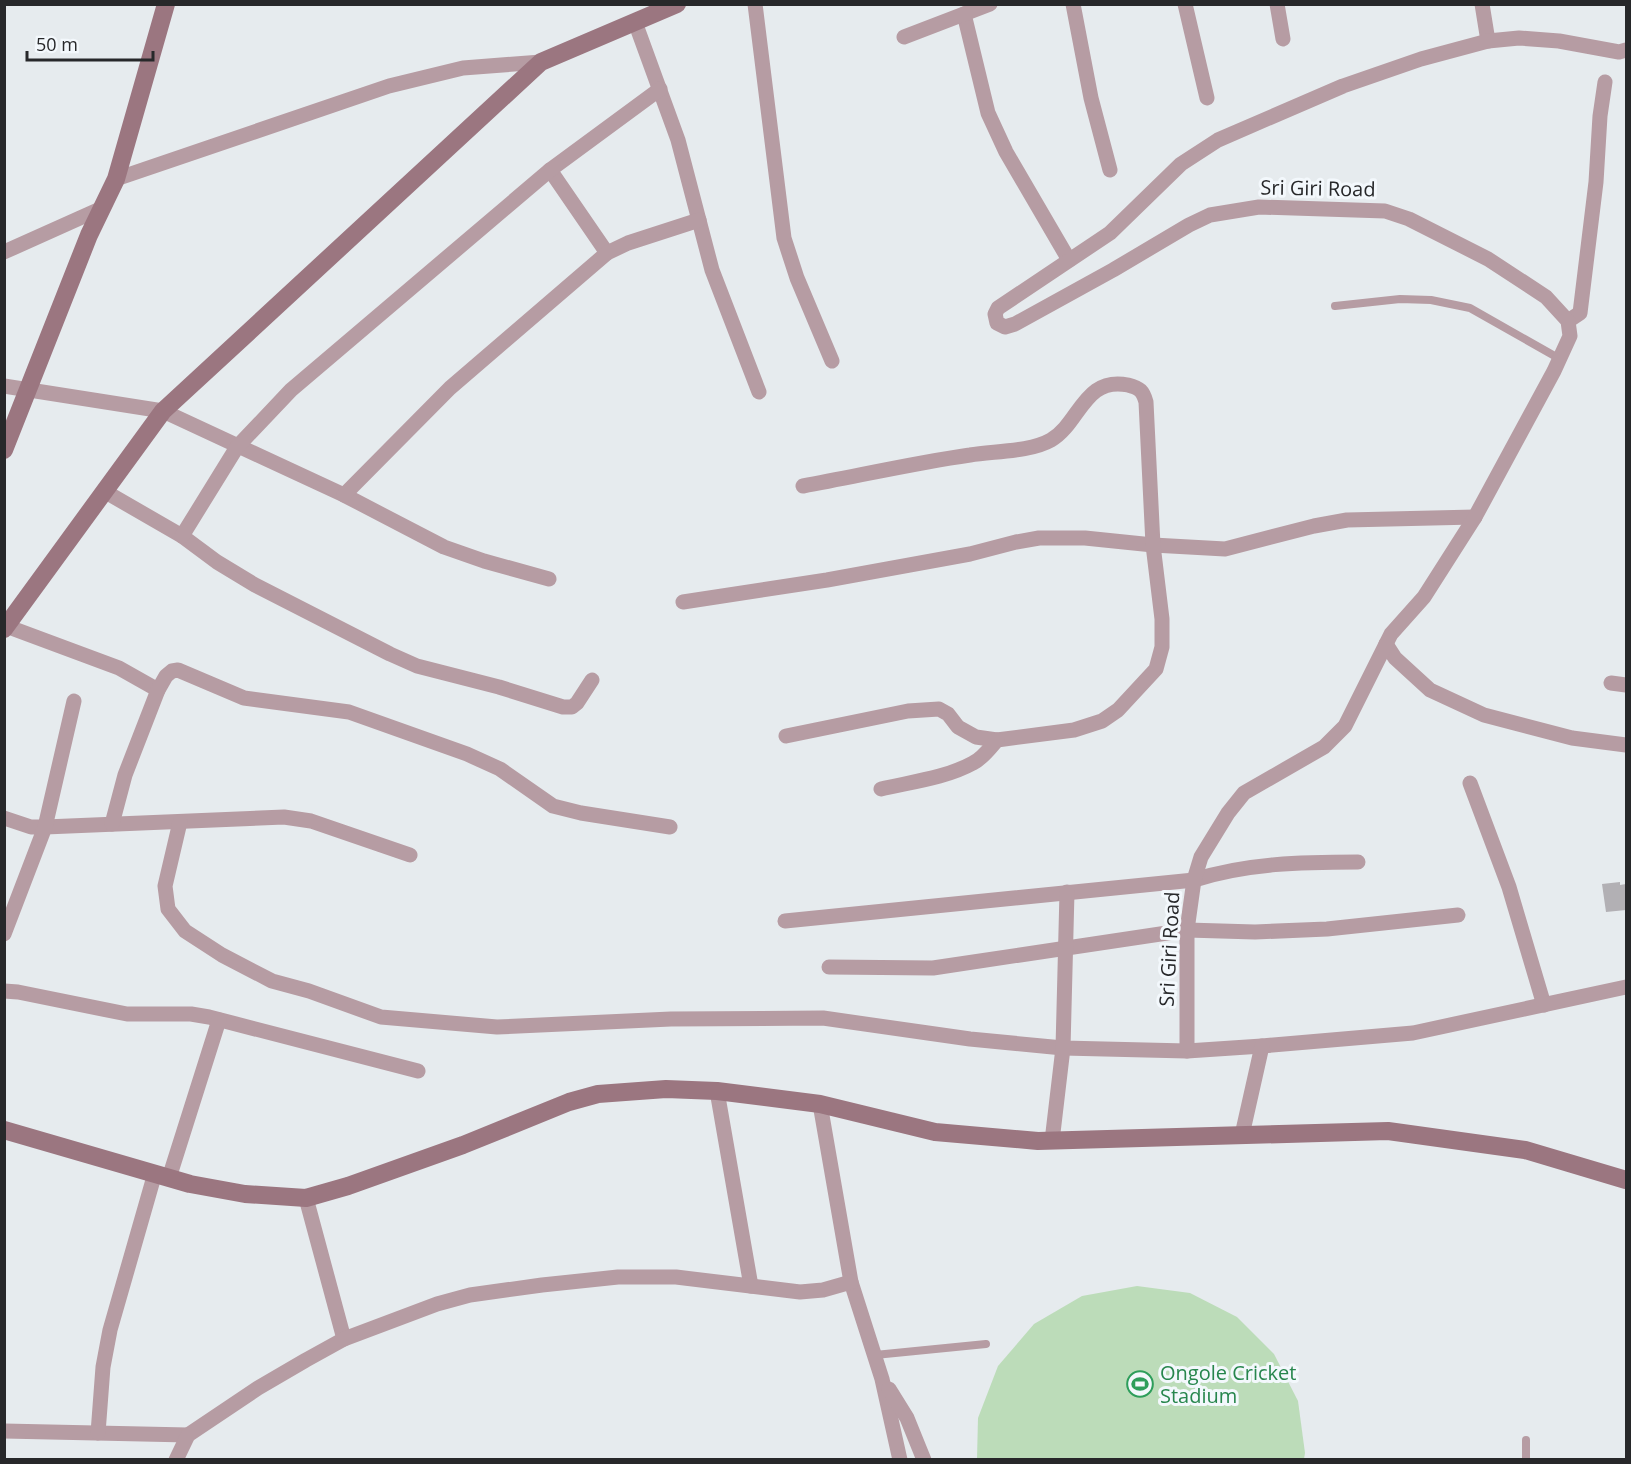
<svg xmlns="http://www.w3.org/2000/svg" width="1631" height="1464" viewBox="0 0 1631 1464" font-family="'Open Sans',sans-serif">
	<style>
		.green { fill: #bcdcb9 }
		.building { fill: #b2b0b4 }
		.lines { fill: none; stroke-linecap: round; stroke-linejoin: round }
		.lane { stroke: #b69ca3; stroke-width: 8 }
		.street { stroke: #b69ca3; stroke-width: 15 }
		.secondary { stroke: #9b7680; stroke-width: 18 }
		.labels { text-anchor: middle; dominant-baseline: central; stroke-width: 6; stroke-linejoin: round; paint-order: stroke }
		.street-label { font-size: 20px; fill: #27282a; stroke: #f3f8fc }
		.leisure-label { font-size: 20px; fill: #27864d; stroke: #f3f8fc; text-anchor: start }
	</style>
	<rect width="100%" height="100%" fill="#e6ebee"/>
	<polygon class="green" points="1137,1286 1190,1293 1237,1317 1274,1354 1298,1401 1305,1453 1304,1459 977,1459 978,1418 998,1366 1034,1324 1082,1296"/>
	<polygon class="building" points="1620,882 1620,885 1626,884 1626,910 1606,912 1602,884"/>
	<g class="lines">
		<g class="lane">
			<polyline points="1335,306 1400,299 1431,300 1470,308 1560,359"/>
			<polyline points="875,1355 986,1344"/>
			<polyline points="1526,1440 1526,1460"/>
		</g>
		<g class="street">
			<polyline points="755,4 784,238 797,278 832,361"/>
			<polyline points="1073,4 1091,98 1110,170"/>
			<polyline points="1185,4 1207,98"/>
			<polyline points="1277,4 1283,39"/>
			<polyline points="1482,4 1488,41"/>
			<polyline points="964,14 988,113 1006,152 1069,260"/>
			<polyline points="635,22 678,140 712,270 759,392"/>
			<polyline points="904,37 990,4"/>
			<polyline points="550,170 607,253"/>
			<polyline points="116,179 389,86 463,68 541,62"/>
			<polyline points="4,252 100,209"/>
			<polyline points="1568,321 1580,313 1596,182 1600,116 1605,82"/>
			<polyline points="4,386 163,411 344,495 444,547 484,561 549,579"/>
			<polyline points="104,491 182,536 217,562 255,585 390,654 417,666 499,687 563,707 572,707 577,703 592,680"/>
			<polyline points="344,495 450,388 607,253 628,243 699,220"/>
			<polyline points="182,536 237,447 291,390 550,170 660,89"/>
			<polyline points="683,602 827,580 970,554 1016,542 1039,538 1085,538 1153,545 1225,549 1314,526 1347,520 1475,517"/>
			<polyline points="6,626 119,668 158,690"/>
			<polyline points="1386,644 1395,658 1430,690 1484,715 1572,738 1626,745"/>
			<polyline points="1611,683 1626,685"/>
			<path d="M786,736l122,-25 31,-2 9,5 10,13 18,10 21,3 77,-10 28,-9 16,-11 38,-41 6,-22v-28l-9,-74 -7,-143c-3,-11 -6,-14 -18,-17 -44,-9 -48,38 -77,55 -21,12 -57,11 -81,15 -56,8 -112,21 -167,31"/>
			<polyline points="1470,783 1509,887 1544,1005"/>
			<path d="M881,789c30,-7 65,-11 92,-26 10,-5 17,-15 24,-23"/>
			<polyline points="4,818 31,827 45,827 284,817 311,821 410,855"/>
			<polyline points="180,822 165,886 168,909 185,931 222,955 272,981 309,991 381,1017 497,1027 671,1019 823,1018 970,1039 1063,1048 1187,1051 1262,1046 1413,1033 1626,987"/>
			<polyline points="112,824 125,775 158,690 166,676 172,671 178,670 244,698 349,712 467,754 500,769 553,806 581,813 670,827"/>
			<path d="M785,921l409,-41c53,-17 109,-18 164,-18"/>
			<polyline points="4,934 45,827 74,701"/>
			<polyline points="829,967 933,968 1187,930 1255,932 1327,929 1458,915"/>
			<polyline points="4,991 18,992 127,1014 191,1014 209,1017 418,1071"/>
			<polyline points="1187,1051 1187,930 1194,880 1201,857 1228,813 1244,793 1324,747 1345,726 1391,634 1424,597 1475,517 1554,371 1570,336 1568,321 1546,297 1488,259 1409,219 1385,211 1259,207 1210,215 1189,225 1113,270 1015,324 1005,327 997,323 995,314 998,308 1110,233 1181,164 1218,140 1343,86 1421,59 1488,41 1519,38 1559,41 1619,52 1626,50"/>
			<polyline points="717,1091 751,1286"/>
			<polyline points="820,1104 851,1282 882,1379 900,1460"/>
			<polyline points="1242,1135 1262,1046"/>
			<polyline points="1052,1141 1063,1048 1067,892"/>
			<polyline points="169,1178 219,1020"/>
			<polyline points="306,1198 344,1339"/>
			<polyline points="889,1389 907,1418 924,1460"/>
			<polyline points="4,1431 188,1435"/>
			<polyline points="98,1433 103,1367 110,1330 155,1173"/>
			<polyline points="176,1460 188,1435 258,1388 306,1360 344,1339 437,1304 470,1295 542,1285 618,1277 676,1277 800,1292 823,1290 851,1282"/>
		</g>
		<g class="secondary">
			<polyline points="4,450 89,235 116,179 166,4"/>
			<polyline points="4,629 163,411 541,62 677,4"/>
			<polyline points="4,1130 190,1184 245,1194 306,1198 348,1186 463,1145 569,1102 598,1094 666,1089 717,1091 820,1104 935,1132 1038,1141 1388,1131 1525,1150 1626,1180"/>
		</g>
	</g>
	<defs>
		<g id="stadium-ring" transform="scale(1.35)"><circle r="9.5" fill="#f3f8fc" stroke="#2e9e5b" stroke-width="1.5"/><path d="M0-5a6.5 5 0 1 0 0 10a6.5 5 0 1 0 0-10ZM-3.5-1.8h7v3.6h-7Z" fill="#2e9e5b"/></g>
	</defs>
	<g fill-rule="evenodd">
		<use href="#stadium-ring" x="1140" y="1384"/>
	</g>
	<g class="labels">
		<g class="street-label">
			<text transform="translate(1318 188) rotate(1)">Sri Giri Road</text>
			<text transform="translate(1169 949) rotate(-87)">Sri Giri Road</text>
		</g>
		<g class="leisure-label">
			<text x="1160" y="1372">Ongole Cricket<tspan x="1160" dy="23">Stadium</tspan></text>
		</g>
	</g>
	<rect width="1631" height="1464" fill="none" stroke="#27282a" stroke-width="12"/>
	<path d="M27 51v9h126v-9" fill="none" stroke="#27282a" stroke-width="3"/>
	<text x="36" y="51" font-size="18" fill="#27282a" stroke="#f3f8fc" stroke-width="4.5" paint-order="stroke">50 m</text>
</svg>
